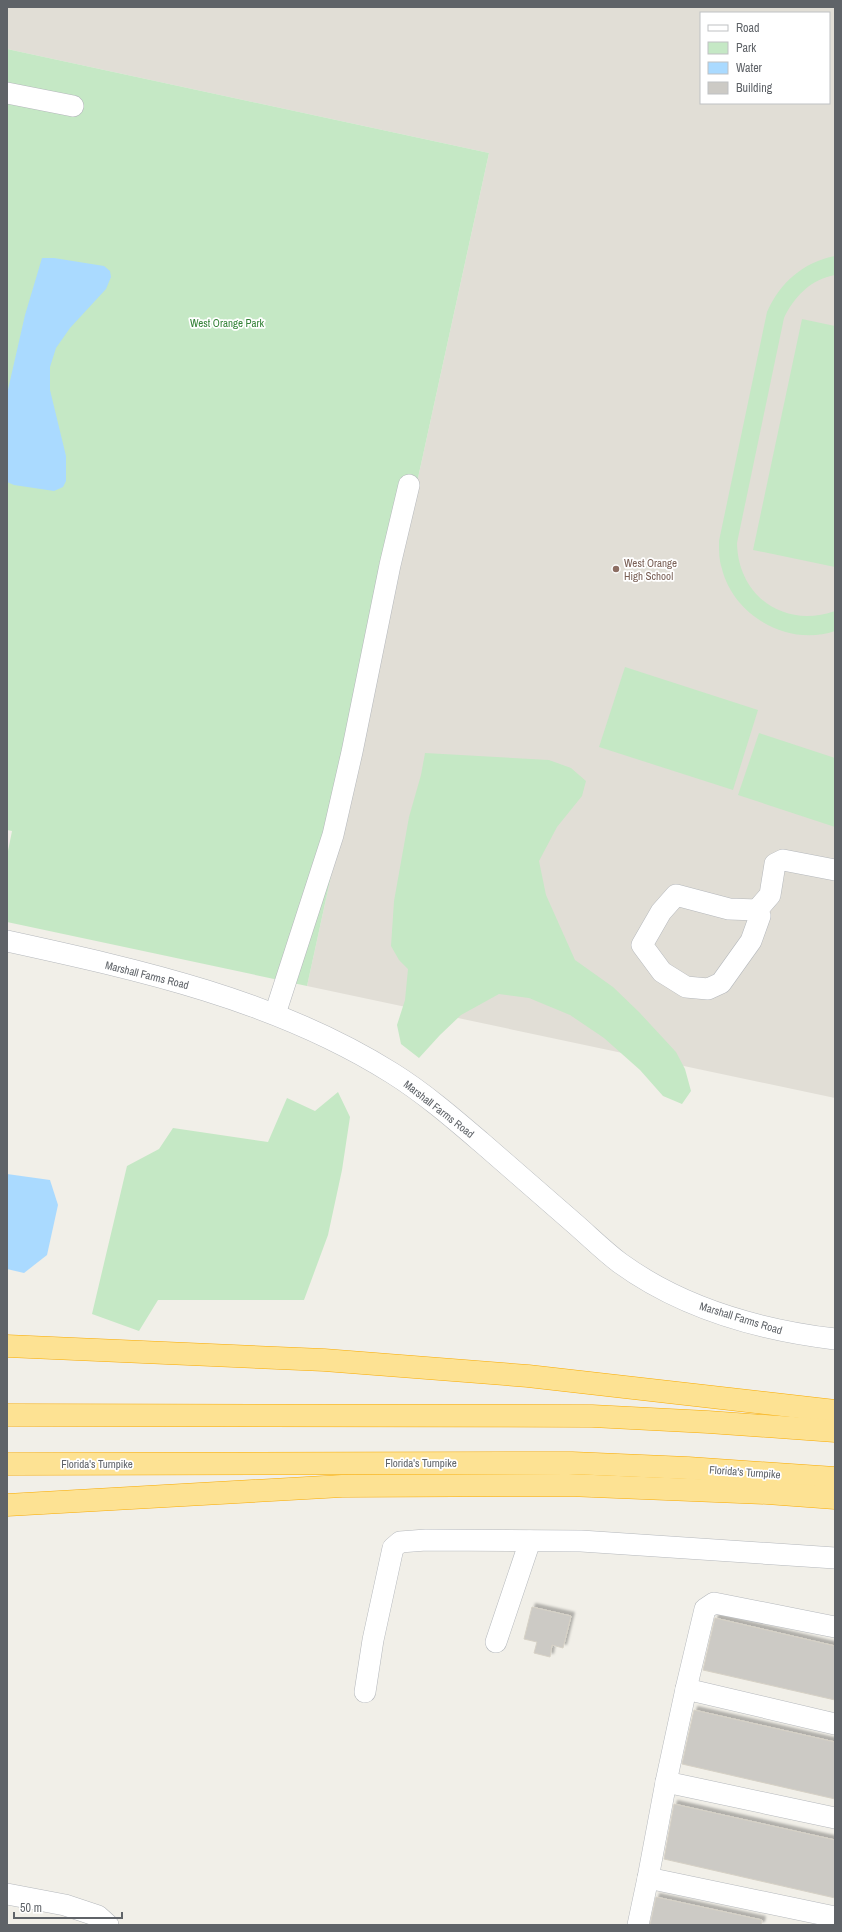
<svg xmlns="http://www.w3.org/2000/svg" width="842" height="1932" viewBox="0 0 842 1932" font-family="'Archivo Narrow',sans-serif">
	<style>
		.education { fill: #e1ded6; fill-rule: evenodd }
		.green { fill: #c5e8c5 }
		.water { fill: #aadaff }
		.building { fill: #cccac5; stroke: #d6d1c6; filter: url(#shadow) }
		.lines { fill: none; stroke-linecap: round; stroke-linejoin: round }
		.minor-casing { stroke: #b5b8bc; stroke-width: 22 }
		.highway-casing { stroke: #f9ab00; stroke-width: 23 }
		.minor { stroke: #fff; stroke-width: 21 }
		.highway { stroke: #fde293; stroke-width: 22 }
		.education-dot { fill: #8d6e63; stroke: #fff; stroke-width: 1.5 }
		.labels { text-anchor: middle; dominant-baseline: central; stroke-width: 3.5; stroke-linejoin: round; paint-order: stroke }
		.park-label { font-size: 11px; fill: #348238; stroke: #fff }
		.education-label { font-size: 11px; fill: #785e54; stroke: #fff; text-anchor: start }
		.street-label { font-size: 11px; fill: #5f6368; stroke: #fff }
	</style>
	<defs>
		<filter id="shadow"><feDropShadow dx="3.5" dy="-3.5" stdDeviation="1" flood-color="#0004"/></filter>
	</defs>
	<rect width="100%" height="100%" fill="#f1efe8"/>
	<path class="education" d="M7,7h828v1091l-528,-112 182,-833 -482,-104zM701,13h128v90h-128z"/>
	<g class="green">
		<polygon points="7,49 489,153 307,986 7,922 7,856 12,831 7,830"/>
		<path d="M835,256v19c-24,4 -41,22 -51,43l-47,225c1,53 47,86 98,68v20c-47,16 -101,-15 -113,-62 -3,-9 -3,-18 -3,-28l48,-229c13,-29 36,-50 68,-56z"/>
		<polygon points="802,319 835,326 835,567 753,550"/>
		<polygon points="625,667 758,710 733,790 599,747"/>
		<polygon points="759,733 835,758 835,827 738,795"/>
		<polygon points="425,753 549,760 571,768 586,781 582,796 557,827 539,861 546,895 575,960 613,987 639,1012 676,1052 685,1069 691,1091 682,1104 663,1096 640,1070 604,1038 570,1015 529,998 499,994 461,1015 440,1035 419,1058 401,1044 397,1025 405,1000 408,969 399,960 391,946 394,901 409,817 421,775"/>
		<polygon points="338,1092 350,1117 342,1170 328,1235 304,1300 158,1300 139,1331 92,1314 127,1166 159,1149 173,1128 268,1142 287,1098 315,1111"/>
	</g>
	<g class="water">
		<polygon points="42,258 54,258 104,266 110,271 111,277 106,289 70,328 56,348 50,367 50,390 66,456 66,481 63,487 54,491 14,485 7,482 7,394 25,315"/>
		<polygon points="7,1174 50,1180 58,1205 47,1255 24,1273 7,1269"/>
	</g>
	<g class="building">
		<polygon points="532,1607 571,1616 563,1648 552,1645 550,1657 534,1653 537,1642 524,1639"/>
		<polygon points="715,1618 835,1646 835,1700 703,1670"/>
		<polygon points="694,1710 835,1742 835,1799 682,1764"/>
		<polygon points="674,1804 835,1840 835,1898 664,1859"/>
		<polygon points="656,1897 762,1920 761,1925 650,1925"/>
	</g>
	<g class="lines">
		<g class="minor-casing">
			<g id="minor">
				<polyline points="7,93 73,106"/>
				<polygon points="676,895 729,909 757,910 760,916 751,941 721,983 708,989 686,987 662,972 642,945 661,912"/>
				<polyline points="757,910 770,895 775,864 783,860 835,870"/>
				<path d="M7,941c133,29 269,59 385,132 32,20 61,45 89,69 31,27 62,54 93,81 15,13 30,28 46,40 62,45 140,67 215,76"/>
				<polyline points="275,1014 333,835 352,752 390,565 409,485"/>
				<polyline points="496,1642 530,1541"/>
				<polyline points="686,1689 705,1609 714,1603 835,1627"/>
				<polyline points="365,1692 373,1640 393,1548 400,1542 426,1540 581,1541 835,1558"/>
				<polyline points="666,1782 835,1818"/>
				<polyline points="648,1878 666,1782 686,1689 835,1724"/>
				<polyline points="7,1894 65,1905 98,1916 108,1925"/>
				<polyline points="638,1925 648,1878 835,1917"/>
			</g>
		</g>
		<g class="highway-casing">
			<g id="highway">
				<polyline points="7,1346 324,1360 528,1376 835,1411"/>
				<polyline points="7,1415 592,1416 708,1422 835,1431"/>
				<polyline points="7,1464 572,1463 688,1468 835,1478"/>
				<polyline points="7,1505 342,1486 568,1485 767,1493 835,1498"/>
			</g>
		</g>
		<use href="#minor" class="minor"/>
		<use href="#highway" class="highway"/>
	</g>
	<circle class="education-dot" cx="616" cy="569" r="4"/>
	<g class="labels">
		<g class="park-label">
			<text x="227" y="323">West Orange Park</text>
		</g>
		<g class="education-label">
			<text x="624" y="563">West Orange<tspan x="624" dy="13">High School</tspan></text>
		</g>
		<g class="street-label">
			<text transform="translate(147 975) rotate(14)">Marshall Farms Road</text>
			<text transform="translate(439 1109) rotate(38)">Marshall Farms Road</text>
			<text transform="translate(741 1318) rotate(17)">Marshall Farms Road</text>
			<text x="421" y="1463">Florida's Turnpike</text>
			<text x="97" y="1464">Florida's Turnpike</text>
			<text transform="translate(745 1472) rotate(4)">Florida's Turnpike</text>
		</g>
	</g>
	<rect width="842" height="1932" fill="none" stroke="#5f6368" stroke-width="16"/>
	<rect x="700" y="12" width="130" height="92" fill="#ffffff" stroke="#bfc1c3"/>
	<rect x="708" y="25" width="20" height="6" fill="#ffffff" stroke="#bfc1c3"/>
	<text x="736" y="32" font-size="12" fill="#5f6368">Road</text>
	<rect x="708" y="42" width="20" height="12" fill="#c5e8c5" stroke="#bfc1c3"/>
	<text x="736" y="52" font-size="12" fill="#5f6368">Park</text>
	<rect x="708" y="62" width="20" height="12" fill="#aadaff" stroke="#bfc1c3"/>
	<text x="736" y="72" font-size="12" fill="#5f6368">Water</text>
	<rect x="708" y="82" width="20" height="12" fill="#cccac5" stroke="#bfc1c3"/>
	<text x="736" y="92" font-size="12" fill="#5f6368">Building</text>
	<path d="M14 1912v6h108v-6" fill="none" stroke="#5f6368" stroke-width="2"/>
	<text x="20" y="1912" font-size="12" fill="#5f6368" stroke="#ffffff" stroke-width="3" paint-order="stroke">50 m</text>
</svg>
